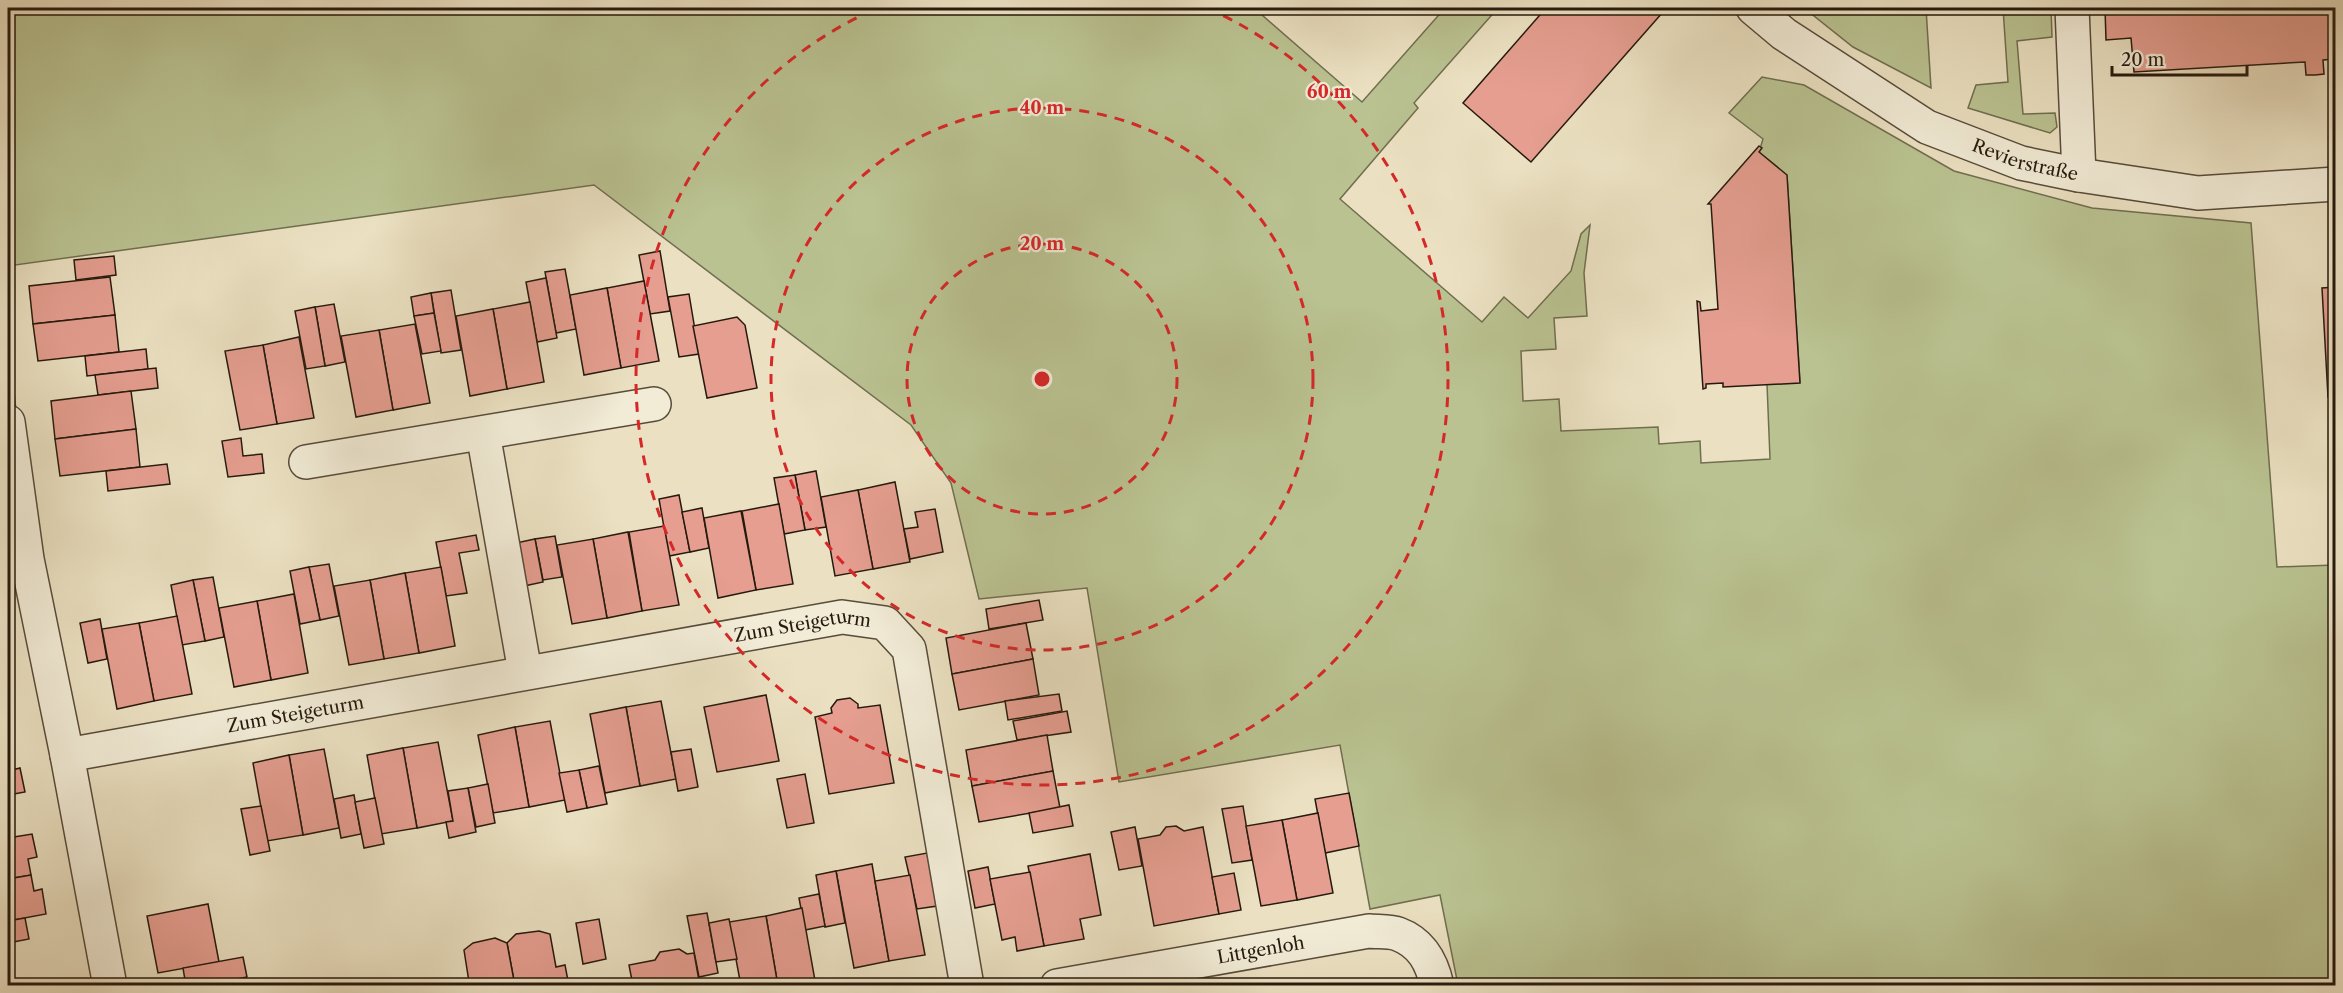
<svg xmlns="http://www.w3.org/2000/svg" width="2343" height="993" viewBox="0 0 2343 993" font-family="'Libre Caslon Text',serif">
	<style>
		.green { fill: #bac291; stroke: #706e50; stroke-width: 1.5 }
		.building { fill: #e59e90; stroke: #261a0e; stroke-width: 1.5 }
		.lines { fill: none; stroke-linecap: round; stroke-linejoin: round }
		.minor-casing { stroke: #574c3b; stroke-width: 36 }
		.minor { stroke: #f2ecd7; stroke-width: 33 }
		.ring { fill: none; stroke: #d62828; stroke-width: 3; stroke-dasharray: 10 8 }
		.labels { text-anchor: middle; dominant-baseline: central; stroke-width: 4.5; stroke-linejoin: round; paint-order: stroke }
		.street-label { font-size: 18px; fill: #261a0e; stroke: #f2ecd7 }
		.centre { fill: #d62828; stroke: #f2ecd7; stroke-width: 3 }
		.ring-label { font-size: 18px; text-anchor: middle; font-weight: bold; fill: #d62828; stroke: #f2ecd7; stroke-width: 4.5; stroke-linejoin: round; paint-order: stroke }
	</style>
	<rect width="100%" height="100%" fill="#ebe1c2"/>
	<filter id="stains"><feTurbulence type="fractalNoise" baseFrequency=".00333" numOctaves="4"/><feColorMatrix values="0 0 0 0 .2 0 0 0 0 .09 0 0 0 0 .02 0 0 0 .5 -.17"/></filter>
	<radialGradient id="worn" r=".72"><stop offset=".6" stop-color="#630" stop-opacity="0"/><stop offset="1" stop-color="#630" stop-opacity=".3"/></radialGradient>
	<g class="green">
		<polygon points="8,8 1254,8 1362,102 1445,8 1498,8 1414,103 1418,108 1340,199 1482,322 1504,297 1528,318 1571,271 1581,234 1590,225 1584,273 1587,316 1554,318 1556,349 1521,351 1523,401 1559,399 1561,431 1658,427 1659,444 1700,441 1701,463 1770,459 1767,384 1800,382 1787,175 1759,152 1763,139 1729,113 1762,77 1804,85 1954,171 2092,208 2251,223 2277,567 2335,565 2335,985 1458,985 1440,895 1370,909 1340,745 1119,782 1087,588 979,599 951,483 911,425 594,185 8,266"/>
		<polygon points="1804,8 1926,8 1931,88 1853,47"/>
		<polygon points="2003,8 2051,8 2052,37 2017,41 2023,114 2055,113 2057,127 2050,133 1968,108 1976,85 2008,82"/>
		<polygon points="8,343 21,451 8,455"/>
	</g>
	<g class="building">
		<polygon points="1546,8 1659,8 1663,12 1531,162 1463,103"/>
		<polygon points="2105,8 2336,8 2336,59 2323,60 2324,74 2315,75 2306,75 2305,62 2134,72 2131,38 2106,40"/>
		<polygon points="1759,146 1762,148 1759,152 1787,175 1800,383 1723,387 1723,383 1706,384 1706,388 1703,389 1697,301 1700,302 1701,311 1718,309 1711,204 1708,204"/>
		<polygon points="660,251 670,311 650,314 639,255"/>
		<polygon points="114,256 116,275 76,280 74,260"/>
		<polygon points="565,269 576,329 556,333 545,272"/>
		<polygon points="110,277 115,315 33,324 29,286"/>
		<polygon points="546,278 557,338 537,342 526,282"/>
		<polygon points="644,281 659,361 621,368 607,288"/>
		<polygon points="2336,287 2336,397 2328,397 2322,288"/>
		<polygon points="607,288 621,368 584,375 570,295"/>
		<polygon points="451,290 461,350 441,353 431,293"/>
		<polygon points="431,293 434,313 414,316 411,297"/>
		<polygon points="689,294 699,354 679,357 668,297"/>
		<polygon points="530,302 544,382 507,389 493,309"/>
		<polygon points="334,304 345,362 325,366 315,307"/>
		<polygon points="315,307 325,366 306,369 295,311"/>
		<polygon points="493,309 507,389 470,396 456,316"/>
		<polygon points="434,313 441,351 422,354 414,316"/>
		<polygon points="115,315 119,352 38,361 33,324"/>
		<polygon points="737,317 745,325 757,388 707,398 693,326"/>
		<polygon points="415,324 430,403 393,410 379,330"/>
		<polygon points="379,330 393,410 356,417 341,336"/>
		<polygon points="299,337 314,418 277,424 263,345"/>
		<polygon points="263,345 277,424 240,430 225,351"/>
		<polygon points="146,349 148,369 87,376 85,356"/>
		<polygon points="156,368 158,388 98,395 95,375"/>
		<polygon points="131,391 136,429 55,439 51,401"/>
		<polygon points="136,429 140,467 60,476 55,439"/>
		<polygon points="241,438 243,456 262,454 264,473 228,477 222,441"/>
		<polygon points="167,464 170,484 108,491 106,471"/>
		<polygon points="816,471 826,527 805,530 795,475"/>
		<polygon points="795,475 805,530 784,534 774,478"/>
		<polygon points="895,482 910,562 873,569 858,490"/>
		<polygon points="858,490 873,569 835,576 821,497"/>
		<polygon points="679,495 690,552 669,556 659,499"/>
		<polygon points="779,504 793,584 756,590 742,511"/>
		<polygon points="702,508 709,548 690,552 682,512"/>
		<polygon points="935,509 943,552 910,559 904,529 918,527 915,512"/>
		<polygon points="741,511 756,590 718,598 704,518"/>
		<polygon points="664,526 679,605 642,611 629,532"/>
		<polygon points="628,532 642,611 607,618 593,539"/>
		<polygon points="476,535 479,550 459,553 467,593 446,596 436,542"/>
		<polygon points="555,536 562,577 543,580 535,539"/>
		<polygon points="535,539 543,582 524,586 516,543"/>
		<polygon points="593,539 607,618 572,624 557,545"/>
		<polygon points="329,564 339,616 320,620 309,567"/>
		<polygon points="309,567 320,620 300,624 290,571"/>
		<polygon points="441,567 455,646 419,653 405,573"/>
		<polygon points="405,573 419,653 384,659 370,580"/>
		<polygon points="213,577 224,637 205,641 193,580"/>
		<polygon points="193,580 205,641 182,645 171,585"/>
		<polygon points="370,580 384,659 349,665 334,586"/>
		<polygon points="294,594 308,673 271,680 257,601"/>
		<polygon points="1039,600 1043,620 989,629 986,609"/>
		<polygon points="257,601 271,680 234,687 219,608"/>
		<polygon points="177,616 192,694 154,701 139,623"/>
		<polygon points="100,619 107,659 88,663 80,623"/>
		<polygon points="139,623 154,701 117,709 102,629"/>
		<polygon points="1026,623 1033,659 952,674 946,638"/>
		<polygon points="1033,659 1039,695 959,710 952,674"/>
		<polygon points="1059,694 1062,711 1008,720 1005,701"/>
		<polygon points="766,695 779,761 717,772 704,707"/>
		<polygon points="850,698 858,704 858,708 880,705 894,783 829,794 815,717 832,713 831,708 837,700"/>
		<polygon points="661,701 676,779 640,786 626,707"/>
		<polygon points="626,707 640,786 605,793 590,714"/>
		<polygon points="1067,711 1071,732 1017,740 1013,721"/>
		<polygon points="8,713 10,713 14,736 8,738"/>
		<polygon points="550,721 565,800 529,807 515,727"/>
		<polygon points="515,727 529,807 493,813 478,735"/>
		<polygon points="1047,735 1053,771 972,786 966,750"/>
		<polygon points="438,742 453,821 417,828 403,748"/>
		<polygon points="403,748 417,828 381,834 367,755"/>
		<polygon points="324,749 339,828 303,835 289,755"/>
		<polygon points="691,749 698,787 678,791 671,752"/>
		<polygon points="8,754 12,770 20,768 25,792 8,795"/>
		<polygon points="289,755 303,835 267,841 253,763"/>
		<polygon points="599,766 607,804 587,808 579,770"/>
		<polygon points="579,770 587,808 567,812 559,773"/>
		<polygon points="1053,771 1060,808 979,822 972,786"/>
		<polygon points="805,774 814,823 787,828 777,779"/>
		<polygon points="488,784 495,823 476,827 468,788"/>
		<polygon points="468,788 476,832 449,838 446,822 453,821 448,791"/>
		<polygon points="1349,793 1359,846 1325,853 1315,799"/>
		<polygon points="354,795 361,834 341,838 334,799"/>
		<polygon points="375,798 384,844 364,848 355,802"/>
		<polygon points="1069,805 1073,826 1033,833 1029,813"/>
		<polygon points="261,806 270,851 250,855 241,809"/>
		<polygon points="1243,806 1252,860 1232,863 1222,809"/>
		<polygon points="1318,813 1333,893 1297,900 1282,820"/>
		<polygon points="1282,820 1297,900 1261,906 1246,826"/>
		<polygon points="1176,826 1184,831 1203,827 1219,914 1154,926 1138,839 1160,835 1166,827"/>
		<polygon points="1135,827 1142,866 1119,870 1111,832"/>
		<polygon points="32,834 37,857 28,859 31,875 8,879 8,838"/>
		<polygon points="927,853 937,906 917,909 905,857"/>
		<polygon points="1090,854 1101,915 1080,919 1084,939 1044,946 1028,866"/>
		<polygon points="872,864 889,961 854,968 836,871"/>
		<polygon points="988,867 995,904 975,908 968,871"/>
		<polygon points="836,871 845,923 825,927 816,875"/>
		<polygon points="1030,872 1044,946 1017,951 1015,937 1002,940 990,879"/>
		<polygon points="1234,873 1241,910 1219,914 1212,877"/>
		<polygon points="31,875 34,891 42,889 46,914 8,921 8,879"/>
		<polygon points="910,875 925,955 889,961 875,881"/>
		<polygon points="819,894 825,926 805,930 799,898"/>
		<polygon points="208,904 219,962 158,973 147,916"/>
		<polygon points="802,908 816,986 778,986 766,916"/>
		<polygon points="707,913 718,973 699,977 687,916"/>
		<polygon points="766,916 778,986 741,986 729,922"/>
		<polygon points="25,918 29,939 8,943 8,921"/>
		<polygon points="599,919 606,959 583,964 576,923"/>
		<polygon points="729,919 737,959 716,962 709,923"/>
		<polygon points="539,931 550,934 556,967 565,965 569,986 515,986 507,943 516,934"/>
		<polygon points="495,938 507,943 515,986 461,986 469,982 464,950 473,943"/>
		<polygon points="679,949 687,954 694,953 700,986 633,986 629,965 655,960 660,952"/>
		<polygon points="243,957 247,977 203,986 186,986 183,968"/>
	</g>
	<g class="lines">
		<g class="minor-casing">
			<g id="minor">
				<path id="s1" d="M1753,8l31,26 143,93 94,36 58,12 119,18 138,-9"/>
				<polyline points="2072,8 2079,175"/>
				<polyline points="8,422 27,559 67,755 110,986"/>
				<polyline points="483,433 525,672"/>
				<polyline points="306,462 654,404"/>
				<path id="s2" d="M67,755l775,-138 43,6 24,26 58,337"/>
				<path id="s3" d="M1057,986l312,-55c9,1 21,0 29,3 24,9 34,28 39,52"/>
			</g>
		</g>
		<use href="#minor" class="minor"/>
	</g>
	<g class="ring">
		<circle cx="1042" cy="379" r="135"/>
		<circle cx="1042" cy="379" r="271"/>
		<path d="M1207 8A406 406 0 1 1 877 8"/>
	</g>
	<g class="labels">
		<g class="street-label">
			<text stroke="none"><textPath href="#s1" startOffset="315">Revierstraße</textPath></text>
			<text stroke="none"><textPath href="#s2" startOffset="747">Zum Steigeturm</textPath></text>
			<text stroke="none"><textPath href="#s2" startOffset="232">Zum Steigeturm</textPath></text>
			<text stroke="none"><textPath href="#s3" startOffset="207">Littgenloh</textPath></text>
		</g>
	</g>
	<circle cx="1042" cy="379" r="9" class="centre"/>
	<g class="ring-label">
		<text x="1329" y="98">60 m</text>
		<text x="1042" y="114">40 m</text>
		<text x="1042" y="250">20 m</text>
	</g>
	<rect width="2343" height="993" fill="none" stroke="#ebe1c2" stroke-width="30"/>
	<rect x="9" y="9" width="2325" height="975" fill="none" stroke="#261a0e" stroke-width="3"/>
	<rect x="15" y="15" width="2313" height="963" fill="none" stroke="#261a0e" stroke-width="1.5"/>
	<path d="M2112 66v9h135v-9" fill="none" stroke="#261a0e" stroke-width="3"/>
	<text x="2121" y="66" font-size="18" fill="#261a0e" stroke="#f2ecd7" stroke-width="4.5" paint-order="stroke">20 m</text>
	<rect width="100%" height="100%" filter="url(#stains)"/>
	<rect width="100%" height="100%" fill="url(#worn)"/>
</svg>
